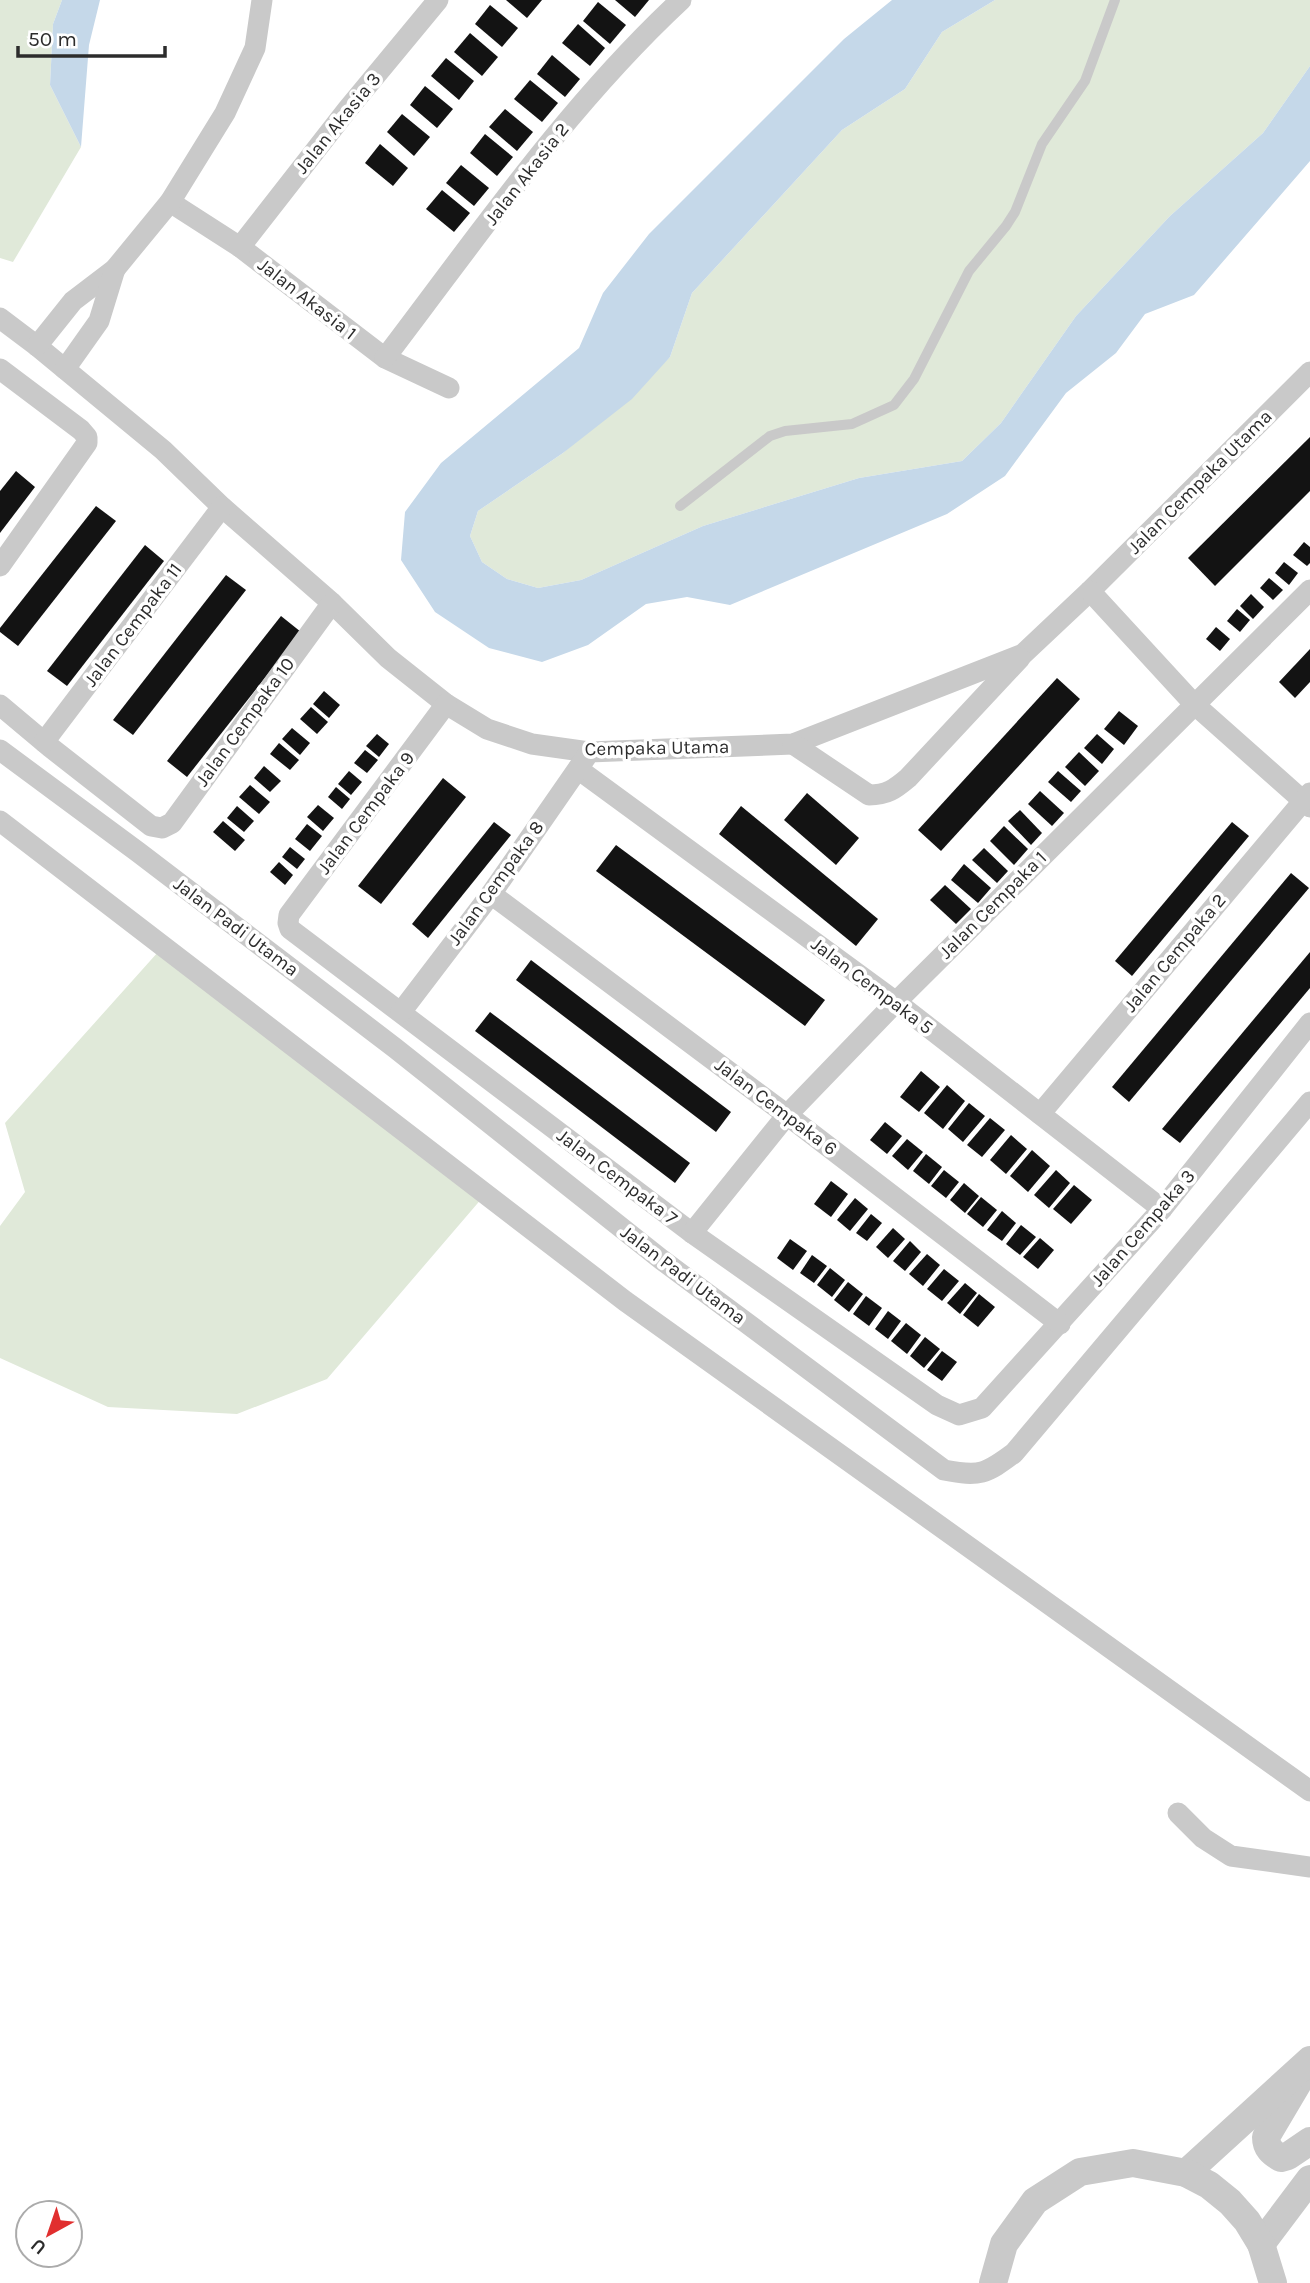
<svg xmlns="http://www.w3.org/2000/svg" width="1310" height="2283" viewBox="0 0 1310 2283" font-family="Karla,sans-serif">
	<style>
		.green { fill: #e0e9d9 }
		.water { fill: #c5d8e9 }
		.building { fill: #131313 }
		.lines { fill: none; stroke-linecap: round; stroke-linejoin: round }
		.service { stroke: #c9c9c9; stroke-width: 10 }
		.minor { stroke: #c9c9c9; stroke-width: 21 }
		.tertiary { stroke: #c9c9c9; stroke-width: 28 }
		.labels { text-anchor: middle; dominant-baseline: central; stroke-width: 7; stroke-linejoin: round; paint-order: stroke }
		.street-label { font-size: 19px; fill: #2c2c2c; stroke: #fff }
	</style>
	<rect width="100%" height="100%" fill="#fff"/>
	<g class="green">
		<polygon points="0,0 62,0 53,24 50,85 81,147 13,262 0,258"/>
		<polygon points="995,0 1310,0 1310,66 1263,133 1170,216 1076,316 1001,423 962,461 859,478 703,526 581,580 538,588 507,579 482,562 470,536 478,511 563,453 670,357 692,293 842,130 905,89 942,32"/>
		<polygon points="167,942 489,1190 327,1379 237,1414 108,1407 0,1358 0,1226 25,1192 5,1123"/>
	</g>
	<g class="water">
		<polygon points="62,0 100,0 89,45 81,147 50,85 53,24"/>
		<polygon points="892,0 995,0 942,32 905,89 842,130 692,293 670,357 632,399 563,453 478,511 470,536 482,562 507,579 538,588 581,580 703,526 859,478 962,461 1001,423 1076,316 1170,216 1263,133 1310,66 1310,161 1194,295 1145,314 1116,353 1066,393 1005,476 947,514 730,605 687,597 646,604 588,645 542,662 489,648 435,612 401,560 405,512 441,463 579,348 603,293 649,234 844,39"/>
	</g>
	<g class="building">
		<polygon points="506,0 542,0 527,18"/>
		<polygon points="615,0 649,0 635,17"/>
		<polygon points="598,2 626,25 610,44 583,21"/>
		<polygon points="490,5 518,28 502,47 475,24"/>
		<polygon points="578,24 605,48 590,66 562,43"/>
		<polygon points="470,33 498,57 482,76 454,52"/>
		<polygon points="552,55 580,79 565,97 537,74"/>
		<polygon points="446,58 474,81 459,100 431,76"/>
		<polygon points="530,80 558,103 542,122 514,99"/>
		<polygon points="425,86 453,109 437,128 410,105"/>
		<polygon points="505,109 533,132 517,151 489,127"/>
		<polygon points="402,114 430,137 414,156 387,132"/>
		<polygon points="485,134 513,157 497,176 470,153"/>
		<polygon points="380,144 408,168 393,186 365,163"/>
		<polygon points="461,165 489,188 474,206 446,183"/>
		<polygon points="442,190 470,213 454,232 426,209"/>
		<polygon points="1310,437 1310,491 1215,586 1188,558"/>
		<polygon points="16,471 35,487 0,533 0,491"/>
		<polygon points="96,506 116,521 18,646 0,632 0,628"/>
		<polygon points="1304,542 1310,547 1310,563 1307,566 1293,555"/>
		<polygon points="145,545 164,561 67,686 47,671"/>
		<polygon points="1284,562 1298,573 1289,585 1275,573"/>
		<polygon points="226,575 246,590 133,735 113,720"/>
		<polygon points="1269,578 1283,590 1273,600 1260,588"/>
		<polygon points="1251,594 1264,607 1253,619 1240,606"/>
		<polygon points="1237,609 1250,620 1240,632 1227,621"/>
		<polygon points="281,616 301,632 187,777 167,761"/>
		<polygon points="1216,627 1230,639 1220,651 1206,639"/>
		<polygon points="1310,649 1310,682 1295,698 1279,682"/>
		<polygon points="1057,678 1080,699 941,851 918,830"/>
		<polygon points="324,691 340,705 329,718 313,704"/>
		<polygon points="311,707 328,722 317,734 300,719"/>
		<polygon points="1119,711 1138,726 1124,745 1104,729"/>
		<polygon points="292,728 310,743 300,755 282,739"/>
		<polygon points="377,734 389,744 379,757 366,746"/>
		<polygon points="1097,734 1114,749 1102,764 1084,748"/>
		<polygon points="279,743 299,760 290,770 270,754"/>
		<polygon points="365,750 378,760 367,773 354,763"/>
		<polygon points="1079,752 1099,771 1085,786 1065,767"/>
		<polygon points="264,766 281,781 270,792 254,778"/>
		<polygon points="349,771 362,782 351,795 338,784"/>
		<polygon points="1058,771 1081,791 1071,802 1048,782"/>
		<polygon points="443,778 466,797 381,904 358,886"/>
		<polygon points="250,785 270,802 259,814 239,797"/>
		<polygon points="336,787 350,799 342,809 328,797"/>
		<polygon points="1040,791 1064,813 1052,826 1028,804"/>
		<polygon points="807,793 859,838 836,865 784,820"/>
		<polygon points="318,805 334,818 323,831 307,817"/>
		<polygon points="237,806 254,821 244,832 227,818"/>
		<polygon points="741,806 878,919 856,946 719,834"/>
		<polygon points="1020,810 1042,833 1031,845 1008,821"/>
		<polygon points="223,821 245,840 235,851 213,832"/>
		<polygon points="494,822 511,835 428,938 412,924"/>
		<polygon points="1232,822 1249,836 1132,976 1115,961"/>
		<polygon points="307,824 322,836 310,851 295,839"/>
		<polygon points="1004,826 1028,849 1014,865 990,841"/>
		<polygon points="616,845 825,1000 805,1026 596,871"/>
		<polygon points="290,847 305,859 297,869 282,857"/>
		<polygon points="984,848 1008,871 997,883 972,860"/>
		<polygon points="279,862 293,875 285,885 270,872"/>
		<polygon points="964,864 991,888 978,903 951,880"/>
		<polygon points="1291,873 1309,888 1129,1102 1112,1087"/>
		<polygon points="945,885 971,909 956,924 930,900"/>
		<polygon points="1310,952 1310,988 1180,1143 1162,1129"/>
		<polygon points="531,960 731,1112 716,1132 516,980"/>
		<polygon points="490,1012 690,1163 675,1183 475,1031"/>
		<polygon points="921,1071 940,1087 919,1112 900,1097"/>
		<polygon points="947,1085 965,1101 943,1129 924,1113"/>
		<polygon points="969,1103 985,1116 963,1142 948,1129"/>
		<polygon points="990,1118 1005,1130 982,1157 967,1145"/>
		<polygon points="885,1122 902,1136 887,1154 870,1140"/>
		<polygon points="1011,1135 1027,1149 1006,1174 990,1160"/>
		<polygon points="907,1139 923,1152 908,1170 892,1156"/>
		<polygon points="1032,1150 1050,1166 1028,1192 1010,1176"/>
		<polygon points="926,1154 942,1167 929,1184 913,1171"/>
		<polygon points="944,1170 959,1182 946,1198 931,1186"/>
		<polygon points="1056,1170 1070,1183 1049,1208 1034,1195"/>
		<polygon points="831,1181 848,1194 831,1217 814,1204"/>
		<polygon points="964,1183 979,1196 965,1213 950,1200"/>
		<polygon points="1074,1185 1092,1200 1071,1224 1053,1209"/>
		<polygon points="981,1197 997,1210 983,1227 967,1214"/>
		<polygon points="855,1198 868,1209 850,1231 837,1220"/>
		<polygon points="1002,1211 1016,1223 1002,1241 987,1230"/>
		<polygon points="871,1214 882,1223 867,1241 856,1233"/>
		<polygon points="1021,1225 1036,1237 1020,1255 1006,1244"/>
		<polygon points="893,1228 905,1239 888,1258 876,1247"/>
		<polygon points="1040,1238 1054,1250 1038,1269 1023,1257"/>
		<polygon points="790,1239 807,1251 793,1270 777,1258"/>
		<polygon points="910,1241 921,1252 905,1271 893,1261"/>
		<polygon points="927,1254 940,1265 923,1286 909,1274"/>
		<polygon points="812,1255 827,1266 814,1283 800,1273"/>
		<polygon points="830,1268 845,1280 832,1297 817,1285"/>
		<polygon points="944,1269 959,1281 942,1301 927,1289"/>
		<polygon points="848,1282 863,1294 849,1312 834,1300"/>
		<polygon points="965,1283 977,1293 960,1314 947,1303"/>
		<polygon points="979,1294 995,1307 978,1327 963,1315"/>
		<polygon points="866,1296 882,1308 869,1326 853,1314"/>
		<polygon points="888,1311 901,1321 888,1339 875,1329"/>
		<polygon points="906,1323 921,1335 907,1354 891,1341"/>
		<polygon points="925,1337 940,1349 924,1368 910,1356"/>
		<polygon points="942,1351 957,1362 942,1381 927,1370"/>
	</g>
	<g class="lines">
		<polyline class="service" points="680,506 770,436 785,431 852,424 894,405 914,379 969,271 1006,226 1015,212 1042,144 1085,81 1115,0"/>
		<g class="minor">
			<polyline points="170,202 240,247 385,358 449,388"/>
			<polyline points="240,247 347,110 438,0"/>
			<polyline points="0,318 37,346 163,450 222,507 332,603 388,658 446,704 487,729 532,744 589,752 793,744 1023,654 1090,591 1310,372"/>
			<polyline points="37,346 73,301 115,269 170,202 225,113 255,48 262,0"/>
			<path d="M385,358c93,-122 183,-253 296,-358"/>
			<polyline points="0,369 81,430 87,437 87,443 0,566"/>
			<polyline points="65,369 99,321 115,269"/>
			<polyline points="1090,591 1194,704 1310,807"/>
			<polyline points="446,704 289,915 288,923 290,929 692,1233 937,1405 959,1415 982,1408 1162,1209 1310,1023"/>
			<polyline points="0,705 50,747 151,826 162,828 172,823 332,603"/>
			<polyline points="44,742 222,507"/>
			<path d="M793,744l76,51c18,0 26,-6 39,-17l112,-120"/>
			<path d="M0,750l138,102 257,196 267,212 282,210c36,7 42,4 70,-17l296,-351"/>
			<polyline points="578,769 896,1002 1162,1209"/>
			<polyline points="0,821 625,1301 1310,1791"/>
			<polyline points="491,894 787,1115 1060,1324"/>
			<polyline points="401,1012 491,894 586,757"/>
			<polyline points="1040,1114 1310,793"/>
			<polyline points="692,1233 787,1115 896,1002 1310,590"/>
			<polyline points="1178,1813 1203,1838 1231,1856 1310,1867"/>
		</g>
		<g class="tertiary">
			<path d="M1299,2081l-33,56c0,11 6,16 15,21l7,-2 22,-15"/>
			<polyline points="1186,2173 1310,2060"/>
			<polyline points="1261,2244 1310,2179"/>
			<polyline points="993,2283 1004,2244 1035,2201 1080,2172 1133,2163 1186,2173 1209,2185 1230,2202 1247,2221 1261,2244 1273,2283"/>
		</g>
	</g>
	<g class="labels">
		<g class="street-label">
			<text transform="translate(338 123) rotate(-51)">Jalan Akasia 3</text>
			<text transform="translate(527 174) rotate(-52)">Jalan Akasia 2</text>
			<text transform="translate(307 299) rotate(38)">Jalan Akasia 1</text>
			<text transform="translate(1200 482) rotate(-45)">Jalan Cempaka Utama</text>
			<text transform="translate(133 625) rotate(-53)">Jalan Cempaka 11</text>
			<text transform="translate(245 722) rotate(-54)">Jalan Cempaka 10</text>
			<text transform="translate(657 748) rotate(-1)">Cempaka Utama</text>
			<text transform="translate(366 813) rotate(-53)">Jalan Cempaka 9</text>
			<text transform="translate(496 883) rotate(-54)">Jalan Cempaka 8</text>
			<text transform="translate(993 905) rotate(-45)">Jalan Cempaka 1</text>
			<text transform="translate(236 927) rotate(37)">Jalan Padi Utama</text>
			<text transform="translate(1175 953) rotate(-50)">Jalan Cempaka 2</text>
			<text transform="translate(872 986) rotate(37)">Jalan Cempaka 5</text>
			<text transform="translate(776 1107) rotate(37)">Jalan Cempaka 6</text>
			<text transform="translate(617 1177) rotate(37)">Jalan Cempaka 7</text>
			<text transform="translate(1143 1228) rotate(-49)">Jalan Cempaka 3</text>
			<text transform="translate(683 1275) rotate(37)">Jalan Padi Utama</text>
		</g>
	</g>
	<g transform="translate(49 2234) rotate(220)"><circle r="33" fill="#ffffff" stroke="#ababab" stroke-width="2"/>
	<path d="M0-5L12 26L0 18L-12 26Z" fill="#e12f2f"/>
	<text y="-10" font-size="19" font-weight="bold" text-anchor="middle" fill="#2c2c2c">U</text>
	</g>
	<path d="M18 46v10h147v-10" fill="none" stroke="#2c2c2c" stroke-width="3.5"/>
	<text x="28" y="46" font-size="21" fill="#2c2c2c" stroke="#ffffff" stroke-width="5" paint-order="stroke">50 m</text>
</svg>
